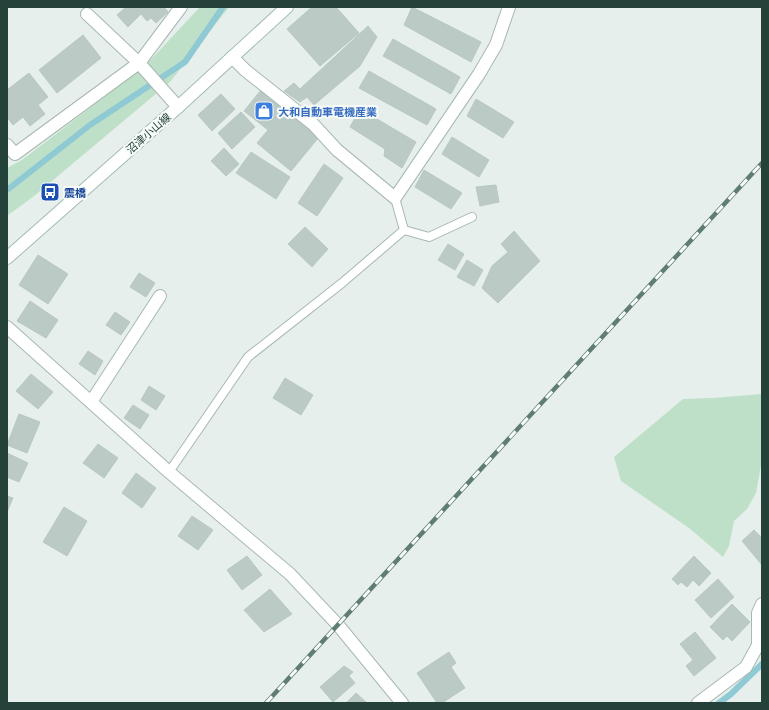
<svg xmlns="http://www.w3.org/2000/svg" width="769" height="710" viewBox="0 0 769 710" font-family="Barlow,'Noto Sans JP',sans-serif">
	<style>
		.green { fill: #bfe0c8 }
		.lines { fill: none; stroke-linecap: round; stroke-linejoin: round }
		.stream { stroke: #8ec9d4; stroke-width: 6 }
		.building { fill: #bbcac4; stroke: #b8c9c2 }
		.lane-casing { stroke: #a8b8b2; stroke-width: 10 }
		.street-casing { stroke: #a8b8b2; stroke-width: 14 }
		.secondary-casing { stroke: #a4bbb3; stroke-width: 14 }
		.lane { stroke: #fff; stroke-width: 8 }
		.street { stroke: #fff; stroke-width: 12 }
		.secondary { stroke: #fff; stroke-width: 12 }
		.rail-casing { stroke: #5f7d75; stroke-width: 4.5 }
		.rail { stroke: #f7fbf9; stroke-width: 3; stroke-dasharray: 9; stroke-linecap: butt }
		.labels { text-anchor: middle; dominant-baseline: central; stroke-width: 4; stroke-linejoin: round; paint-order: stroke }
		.shop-label { font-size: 11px; font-weight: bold; fill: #366cbe; stroke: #f7fbf9; text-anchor: start }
		.street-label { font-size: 11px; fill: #24423a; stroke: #f7fbf9 }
		.transit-label { font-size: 11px; font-weight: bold; fill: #164399; stroke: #f7fbf9; text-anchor: start }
	</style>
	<rect width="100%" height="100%" fill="#e6efeb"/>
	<g class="green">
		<polygon points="200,7 229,7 170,82 34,196 7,216 7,168 22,160 145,66"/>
		<polygon points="762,394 762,460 756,493 747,509 734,521 729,546 723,557 689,528 621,481 614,457 683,399 713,398"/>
	</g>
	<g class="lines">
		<g class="stream">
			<polyline points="7,190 90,125 185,62 223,7"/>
			<polyline points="719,703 731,694 762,664"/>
		</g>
	</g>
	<g class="building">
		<polygon points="126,7 164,7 168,12 156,23 151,18 147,21 141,14 128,27 117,15"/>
		<polygon points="312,7 336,7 359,33 320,66 287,29"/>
		<polygon points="412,7 481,42 471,62 404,25"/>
		<polygon points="368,26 377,37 360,66 314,105 307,97 300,102 284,91 294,83 300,89"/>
		<polygon points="83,35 101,58 57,93 39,70"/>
		<polygon points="393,39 460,77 451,94 383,56"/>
		<polygon points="369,71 436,109 427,125 359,88"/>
		<polygon points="29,73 48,97 38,105 45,114 30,126 23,117 13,125 7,117 7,90"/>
		<polygon points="261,90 319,137 291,171 257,143 268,130 244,111"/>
		<polygon points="221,94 235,109 212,131 198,115"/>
		<polygon points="476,99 514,122 503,138 467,116"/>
		<polygon points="360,109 416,142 402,168 384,156 385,149 350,127"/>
		<polygon points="241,112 255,127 232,149 218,133"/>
		<polygon points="452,137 489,160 479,177 442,154"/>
		<polygon points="224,148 239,164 226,176 211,161"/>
		<polygon points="251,152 290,177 276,199 236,173"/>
		<polygon points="324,164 343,178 317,216 298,203"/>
		<polygon points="424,170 462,193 451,209 415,187"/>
		<polygon points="496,185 499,202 480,206 476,187"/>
		<polygon points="305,227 328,249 312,267 288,244"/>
		<polygon points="514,231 540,261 498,303 482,288 492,266 508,252 501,244"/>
		<polygon points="448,244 464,254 455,270 438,260"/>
		<polygon points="38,255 68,274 48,304 19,285"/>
		<polygon points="467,260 483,270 474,286 457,277"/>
		<polygon points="139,273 155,283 146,297 130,287"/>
		<polygon points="30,301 58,320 46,338 17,321"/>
		<polygon points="115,312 130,322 121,335 106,325"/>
		<polygon points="88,351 103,361 95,375 79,364"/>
		<polygon points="31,374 53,392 38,409 16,391"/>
		<polygon points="285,378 313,395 301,415 273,398"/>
		<polygon points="149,386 165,396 156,410 141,400"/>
		<polygon points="133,405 149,415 140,429 124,418"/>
		<polygon points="19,414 40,422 27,453 7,445"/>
		<polygon points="98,444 118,458 104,478 83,463"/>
		<polygon points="7,453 28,463 19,482 7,477"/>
		<polygon points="136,473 156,488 142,508 122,493"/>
		<polygon points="7,496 13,498 7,512"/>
		<polygon points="64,507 87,521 67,556 43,542"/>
		<polygon points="192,516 213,530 198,550 178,536"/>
		<polygon points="754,530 762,538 762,565 742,541"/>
		<polygon points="247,556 262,575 242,590 227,570"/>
		<polygon points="694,556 711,573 699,586 693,580 687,587 681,582 678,585 672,579"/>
		<polygon points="718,579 734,597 711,618 695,600"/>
		<polygon points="270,589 292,614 264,632 244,610"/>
		<polygon points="732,604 750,622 732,641 727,636 723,640 710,627"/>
		<polygon points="695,632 716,658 694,676 686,666 693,660 680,644"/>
		<polygon points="449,652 456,663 451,667 465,688 442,703 437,703 417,673"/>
		<polygon points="344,666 353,672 349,676 355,683 333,702 320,687"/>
		<polygon points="356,693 367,703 346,703"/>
	</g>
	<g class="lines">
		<g class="lane-casing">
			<g id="lane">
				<polyline points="404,230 429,237 472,217"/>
				<polyline points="169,472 248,357 342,283 404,230 395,198"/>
			</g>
		</g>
		<g class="street-casing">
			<g id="street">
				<polyline points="87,14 139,63 178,107"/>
				<polyline points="232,57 245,70 313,124 337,150 395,198 479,74 496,45 509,7"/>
				<polyline points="7,145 15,154 139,63 181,7"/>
				<polyline points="7,327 169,472 290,574 338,625 402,703"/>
				<polyline points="91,402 160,296"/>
				<polyline points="698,703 746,667 758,645 758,613 762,604"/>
			</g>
		</g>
		<g class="secondary-casing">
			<polyline id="secondary" points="7,258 178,107 287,7"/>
		</g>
		<use href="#lane" class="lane"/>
		<use href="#street" class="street"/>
		<use href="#secondary" class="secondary"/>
		<g class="rail-casing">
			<polyline id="rail" points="266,703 762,163"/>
		</g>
		<use href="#rail" class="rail"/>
	</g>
	<defs>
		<g id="shop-square" transform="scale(1)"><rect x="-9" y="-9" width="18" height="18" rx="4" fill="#3f7fe0" stroke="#f7fbf9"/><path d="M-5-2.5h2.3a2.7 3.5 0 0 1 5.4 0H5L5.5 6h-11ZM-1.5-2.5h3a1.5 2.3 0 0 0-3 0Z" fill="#fff"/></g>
		<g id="bus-square" transform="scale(1)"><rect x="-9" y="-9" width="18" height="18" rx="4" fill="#1a4fb4" stroke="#f7fbf9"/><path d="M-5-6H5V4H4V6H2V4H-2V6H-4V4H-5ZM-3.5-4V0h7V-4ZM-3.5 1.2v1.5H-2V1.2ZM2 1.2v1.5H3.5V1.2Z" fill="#fff"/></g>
	</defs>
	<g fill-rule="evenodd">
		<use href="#shop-square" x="264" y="111"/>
		<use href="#bus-square" x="50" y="192"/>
	</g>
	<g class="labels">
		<g class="shop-label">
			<text x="278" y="111">大和自動車電機産業</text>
		</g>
		<g class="street-label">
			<text transform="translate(148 133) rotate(-41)">沼津小山線</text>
		</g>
		<g class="transit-label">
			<text x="64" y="192">震橋</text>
		</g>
	</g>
	<rect width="769" height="710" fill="none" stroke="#24423a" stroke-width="16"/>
</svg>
